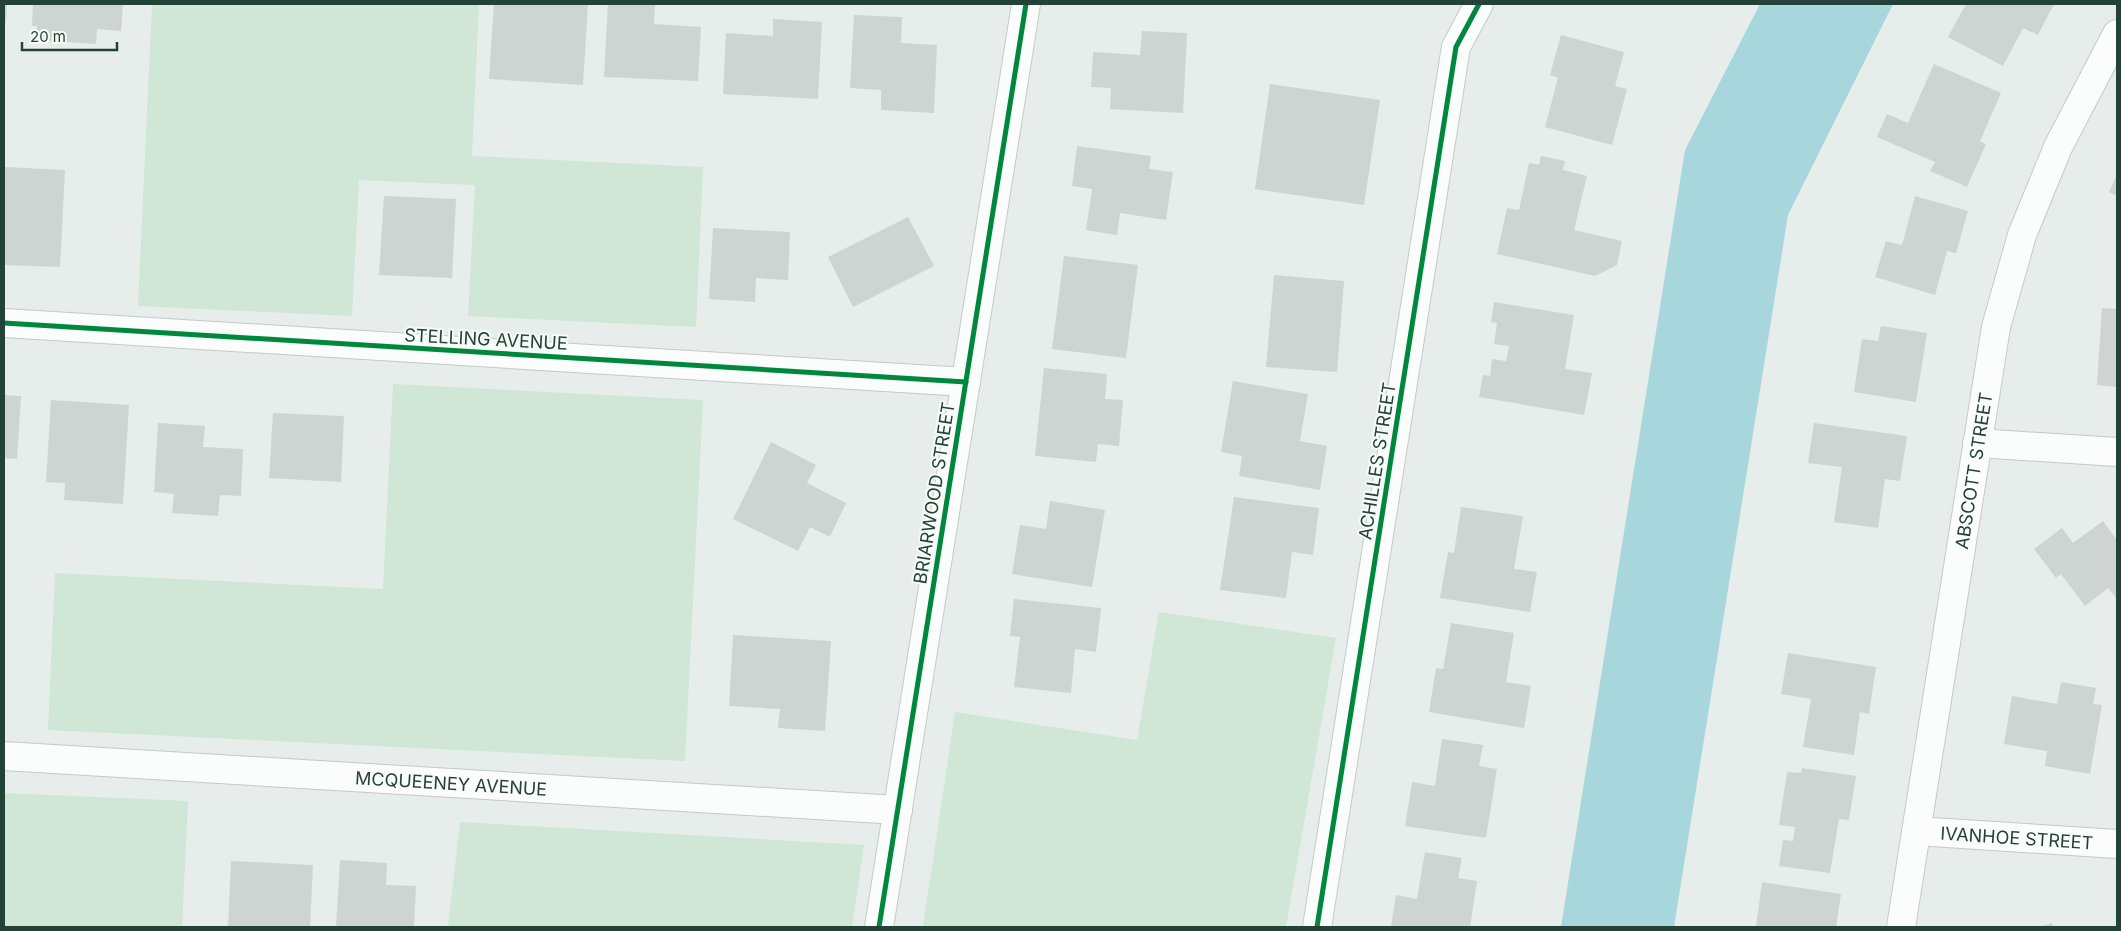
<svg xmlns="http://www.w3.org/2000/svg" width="2121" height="931" viewBox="0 0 2121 931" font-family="Inter,sans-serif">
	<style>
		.green { fill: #d0e6d6 }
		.water { fill: #a7d7dc }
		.building { fill: #ced4d1 }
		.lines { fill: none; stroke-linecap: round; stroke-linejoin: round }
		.minor-casing { stroke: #c4cac7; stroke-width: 30 }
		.minor { stroke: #fbfcfc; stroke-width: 28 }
		.cycleway-casing { stroke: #f6fbf8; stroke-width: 8 }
		.cycleway { stroke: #00873e; stroke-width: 5 }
		.labels { text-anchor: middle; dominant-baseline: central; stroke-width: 4; stroke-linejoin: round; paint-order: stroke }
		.street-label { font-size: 18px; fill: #234238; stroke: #f6fbf8 }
	</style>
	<rect width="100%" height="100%" fill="#e7edea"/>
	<g class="green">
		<polygon points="152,4 479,4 472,156 703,167 696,327 468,316 475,185 359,180 352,316 138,306"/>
		<polygon points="393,384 703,400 685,761 48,730 55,573 383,589"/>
		<polygon points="1159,612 1336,638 1286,927 923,927 955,712 1137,740"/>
		<polygon points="4,793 188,801 182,927 4,927"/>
		<polygon points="460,822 864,845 852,927 448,927"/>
	</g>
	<polygon class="water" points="1760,4 1893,4 1788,215 1674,927 1561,927 1685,150"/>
	<g class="building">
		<polygon points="4,4 7,4 6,23 4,22"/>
		<polygon points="33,4 123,4 121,31 97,29 96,44 36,40 37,26 32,26"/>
		<polygon points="494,4 588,4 583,85 489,79"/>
		<polygon points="608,4 655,4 654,24 701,27 698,81 604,77"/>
		<polygon points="1966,4 2054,4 2038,35 2023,28 2003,66 1948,37"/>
		<polygon points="854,15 902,17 901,43 937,45 934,113 881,110 881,90 850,88"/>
		<polygon points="773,19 822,22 818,99 723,94 726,33 773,36"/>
		<polygon points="1142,31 1187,33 1183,113 1110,109 1111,88 1091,87 1093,52 1140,55"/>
		<polygon points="1561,35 1624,52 1615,86 1627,89 1612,145 1545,127 1558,78 1550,75"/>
		<polygon points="1934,64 2001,93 1980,141 1986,144 1967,187 1930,171 1935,162 1877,137 1887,114 1908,123"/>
		<polygon points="1270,84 1380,100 1364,205 1255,189"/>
		<polygon points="1077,146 1151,156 1149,169 1173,172 1166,220 1120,213 1117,235 1086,230 1092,189 1072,186"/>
		<polygon points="1541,156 1565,161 1563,170 1587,176 1574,230 1622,241 1617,265 1595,276 1497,254 1507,208 1519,210 1529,163 1539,165"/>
		<polygon points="4,167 65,170 60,267 4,265"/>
		<polygon points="2117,174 2117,196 2109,192"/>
		<polygon points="384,196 456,199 452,278 379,275"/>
		<polygon points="1915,196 1968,211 1956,253 1947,251 1935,295 1875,277 1886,241 1902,245"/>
		<polygon points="908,217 934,266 853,307 828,257"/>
		<polygon points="713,228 790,232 788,280 756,278 755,302 709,299"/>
		<polygon points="1064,256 1138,265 1126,358 1052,349"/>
		<polygon points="1274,275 1344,281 1337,372 1266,367"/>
		<polygon points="1494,302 1574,315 1565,369 1592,373 1584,415 1479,397 1483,375 1490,376 1492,359 1506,361 1509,346 1494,344 1497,323 1491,322"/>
		<polygon points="2102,308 2117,309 2117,387 2097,385"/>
		<polygon points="1881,326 1927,333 1916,402 1854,392 1862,339 1878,341"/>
		<polygon points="1044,368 1107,374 1105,399 1123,400 1119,446 1098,444 1096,462 1035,456"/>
		<polygon points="1233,381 1308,394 1300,441 1327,446 1320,490 1239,476 1242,456 1221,452"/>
		<polygon points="4,395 21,396 17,459 4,458"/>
		<polygon points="51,400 129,405 123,504 64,500 65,483 46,482"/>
		<polygon points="273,413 344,416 341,482 269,478"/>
		<polygon points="158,423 205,426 203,447 243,449 241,496 220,495 218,516 172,513 174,494 154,492"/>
		<polygon points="1814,423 1907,436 1900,481 1885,479 1878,528 1834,522 1842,467 1808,463"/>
		<polygon points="771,442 816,465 807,483 846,503 830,537 810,527 798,551 733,519"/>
		<polygon points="1234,497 1319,508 1313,555 1292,552 1286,598 1220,590"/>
		<polygon points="1050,501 1105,510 1092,587 1012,574 1020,525 1046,529"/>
		<polygon points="1461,507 1523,516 1514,569 1537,572 1530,612 1440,598 1448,552 1454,553"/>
		<polygon points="2103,521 2117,540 2117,599 2108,588 2085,606 2061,574 2056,578 2034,549 2062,528 2073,543"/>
		<polygon points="1014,599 1101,608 1096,652 1075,649 1071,693 1014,687 1020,637 1010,636"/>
		<polygon points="1451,623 1514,633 1506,682 1531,686 1524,728 1429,712 1436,668 1443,669"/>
		<polygon points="733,635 831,641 825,731 778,728 780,709 729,706"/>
		<polygon points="1788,653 1876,667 1869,714 1860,712 1854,755 1803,747 1811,699 1781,694"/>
		<polygon points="2061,682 2096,688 2093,704 2102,705 2090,774 2045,766 2047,751 2004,744 2012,696 2057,704"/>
		<polygon points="1442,739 1483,745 1479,766 1497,769 1486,838 1405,826 1412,782 1435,786"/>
		<polygon points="1802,768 1856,776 1849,820 1839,819 1830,873 1779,866 1783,840 1793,841 1795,827 1779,825 1787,772 1801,773"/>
		<polygon points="1425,852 1462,858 1458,878 1477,881 1470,927 1391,927 1396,895 1417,899"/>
		<polygon points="340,860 387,863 386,885 416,886 414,927 336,927"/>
		<polygon points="231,861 313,865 310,927 228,927"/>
		<polygon points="1762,882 1841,894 1836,927 1822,926 1821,927 1756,927"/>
		<polygon points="2052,923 2053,927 2039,927"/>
	</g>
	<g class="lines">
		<g class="minor-casing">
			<g id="minor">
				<polyline points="4,323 966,382"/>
				<polyline points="1977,443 2117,452"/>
				<path id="s1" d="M4,756l894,54"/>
				<path id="s2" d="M1916,831l201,13"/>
				<polyline points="879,927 1026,4"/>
				<polyline points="1317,927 1456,47 1479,4"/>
				<path id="s3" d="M1901,927l95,-600 26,-92 36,-88 59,-113"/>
			</g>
		</g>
		<use href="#minor" class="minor"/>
		<g class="cycleway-casing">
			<g id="cycleway">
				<polyline points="4,323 966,382"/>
				<polyline points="879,927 1026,4"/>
				<polyline points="1317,927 1456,47 1479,4"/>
			</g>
		</g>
		<use href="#cycleway" class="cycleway"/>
	</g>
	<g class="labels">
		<g class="street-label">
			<text transform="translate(486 339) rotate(3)">STELLING AVENUE</text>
			<text transform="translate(1377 461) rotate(-81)">ACHILLES STREET</text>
			<text stroke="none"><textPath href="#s3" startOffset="462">ABSCOTT STREET</textPath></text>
			<text transform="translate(934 493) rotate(-81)">BRIARWOOD STREET</text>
			<text stroke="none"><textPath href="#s1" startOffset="448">MCQUEENEY AVENUE</textPath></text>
			<text stroke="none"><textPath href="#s2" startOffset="101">IVANHOE STREET</textPath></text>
		</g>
	</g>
	<rect width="2121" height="931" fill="none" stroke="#234238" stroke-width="10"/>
	<path d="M22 42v8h95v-8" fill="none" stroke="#234238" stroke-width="2.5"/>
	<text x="30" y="42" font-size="15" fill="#234238" stroke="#f6fbf8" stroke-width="4" paint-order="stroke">20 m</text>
</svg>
